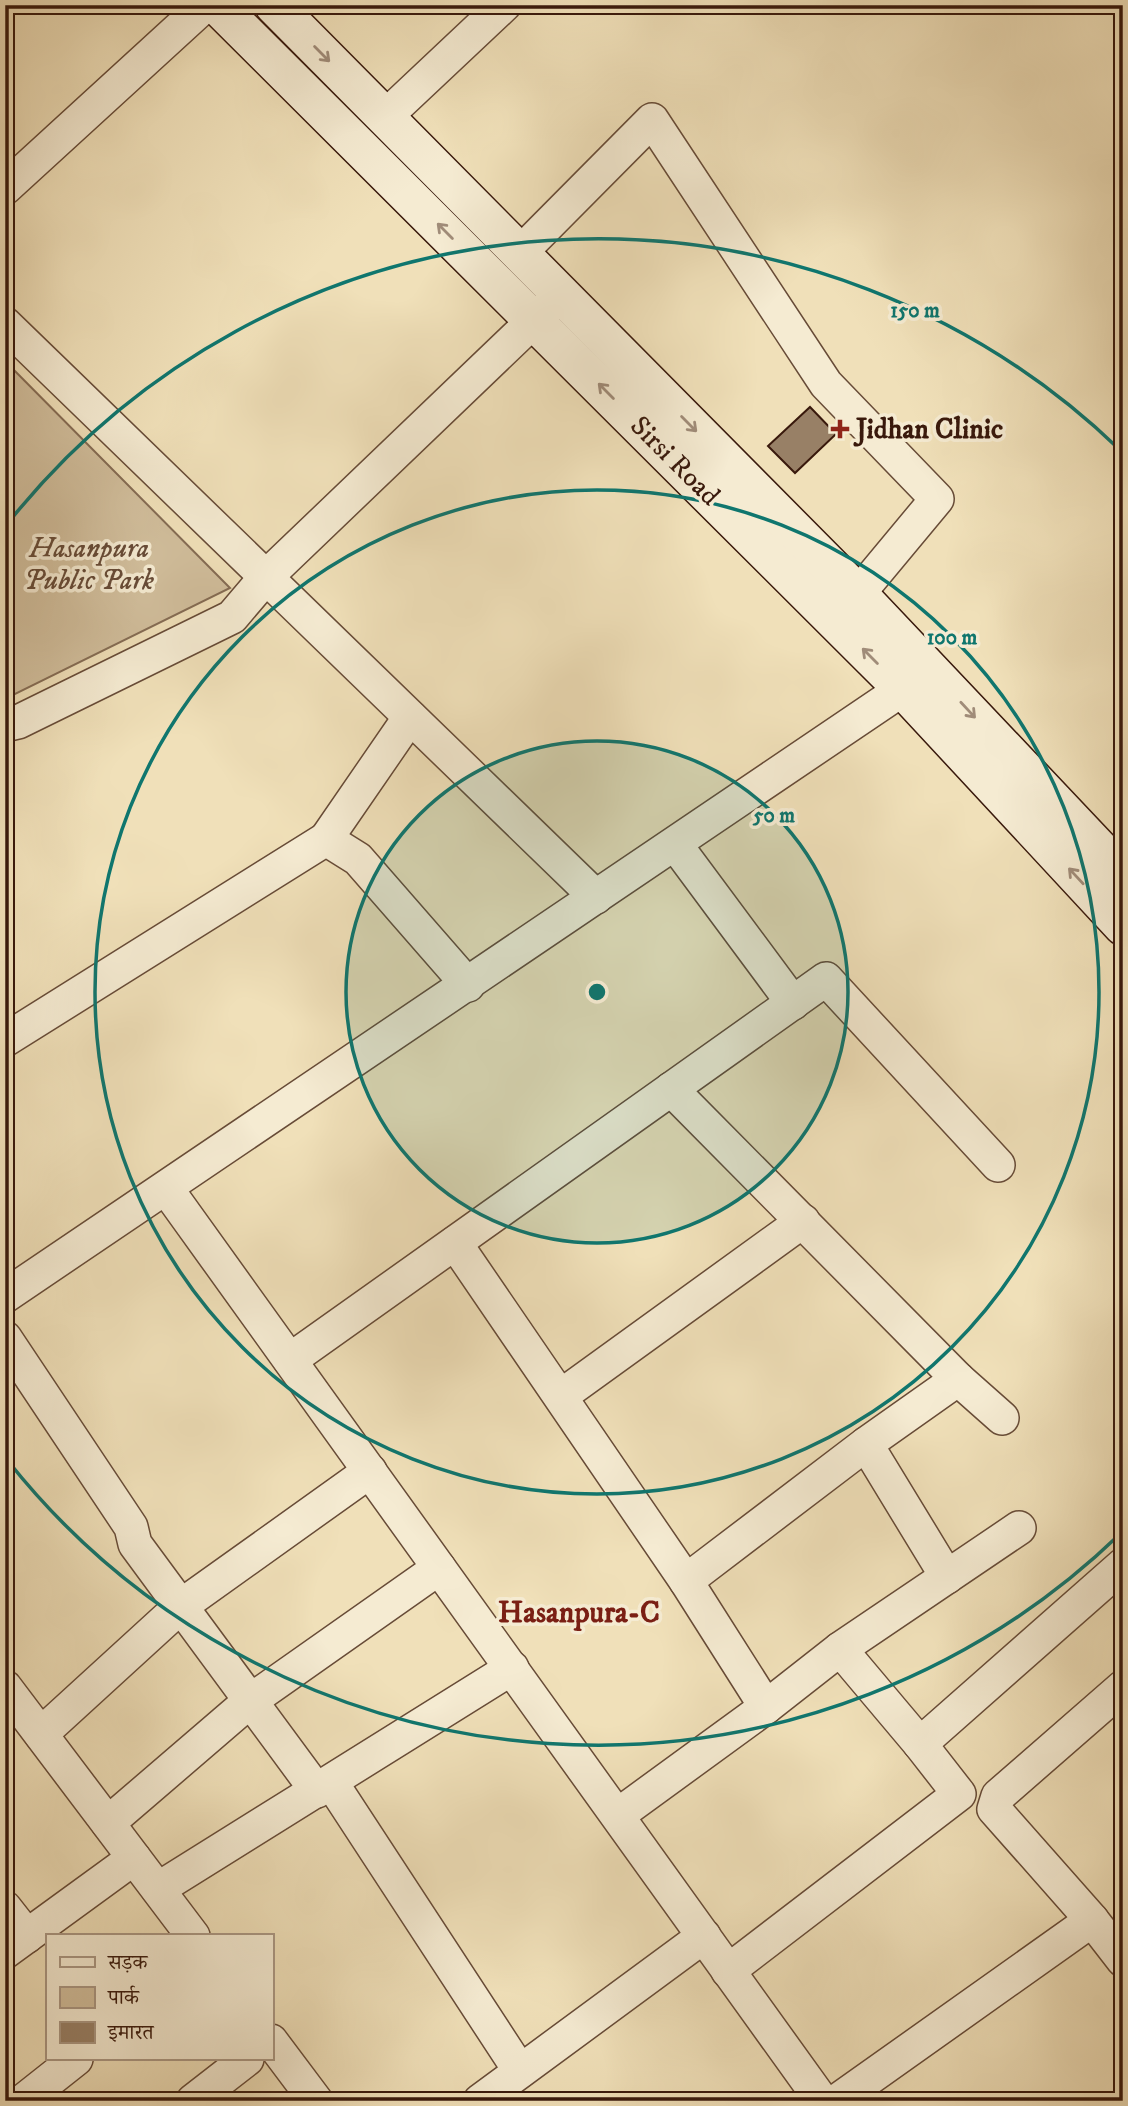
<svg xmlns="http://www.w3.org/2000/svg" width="1128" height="2106" viewBox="0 0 1128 2106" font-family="'IM FELL DW Pica','Noto Serif Devanagari',serif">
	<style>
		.green { fill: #d1be9c; stroke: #856c54; stroke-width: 2 }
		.building { fill: #988066; stroke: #39190c; stroke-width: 2 }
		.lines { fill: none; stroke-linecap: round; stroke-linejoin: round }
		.street-casing { stroke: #674b37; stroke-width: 36 }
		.secondary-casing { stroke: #39190c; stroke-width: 41 }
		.street { stroke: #f5ebd2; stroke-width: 33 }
		.secondary { stroke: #f5ebd2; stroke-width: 38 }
		.oneway { stroke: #a08c79 }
		.ring { fill: none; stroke: #0f766e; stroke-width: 3.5 }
		.poi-dot { fill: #8f2418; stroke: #f5ebd2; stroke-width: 2.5 }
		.labels { text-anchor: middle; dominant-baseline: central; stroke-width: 7; stroke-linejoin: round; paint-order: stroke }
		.poi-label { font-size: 28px; font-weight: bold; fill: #39190c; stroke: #f5ebd2; text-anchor: start }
		.street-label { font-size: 28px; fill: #39190c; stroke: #f5ebd2 }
		.park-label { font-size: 28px; font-style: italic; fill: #674b37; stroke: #f5ebd2 }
		.neighbourhood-label { font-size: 30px; font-weight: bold; fill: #7a1f14; stroke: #f5ebd2 }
		.centre { fill: #0f766e; stroke: #f5ebd2; stroke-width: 3.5 }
		.ring-label { font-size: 21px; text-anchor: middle; font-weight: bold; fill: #0f766e; stroke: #f5ebd2; stroke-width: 7; stroke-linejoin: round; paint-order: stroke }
	</style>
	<rect width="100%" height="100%" fill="#f0e0b9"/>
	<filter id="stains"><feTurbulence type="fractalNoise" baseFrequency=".00286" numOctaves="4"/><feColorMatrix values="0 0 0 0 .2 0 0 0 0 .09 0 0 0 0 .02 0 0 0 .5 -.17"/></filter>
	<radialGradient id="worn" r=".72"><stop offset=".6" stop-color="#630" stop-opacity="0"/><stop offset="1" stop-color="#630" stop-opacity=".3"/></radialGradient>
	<polygon class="green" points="5,361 230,588 5,699"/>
	<polygon class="building" points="810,407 836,434 795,473 768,446"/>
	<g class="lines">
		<g class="street-casing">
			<g id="street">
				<polyline points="385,117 504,5"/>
				<polyline points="5,188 205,5"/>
				<polyline points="521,252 652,120 826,384 937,499 858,594"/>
				<polyline points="5,324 596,897"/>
				<polyline points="5,725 18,722 232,617 266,577 551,304"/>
				<polyline points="326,839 410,717"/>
				<polyline points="675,844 793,1003"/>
				<polyline points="5,1040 326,839 358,859 468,985"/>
				<polyline points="671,1089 958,1379 866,1444 686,1581 766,1707"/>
				<polyline points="166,1188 822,2101"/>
				<polyline points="455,1243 686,1581"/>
				<polyline points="5,1296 925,674"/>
				<polyline points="5,1338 131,1527 135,1544 317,1791"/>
				<polyline points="290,1360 826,979 998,1165"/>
				<polyline points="958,1379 1002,1418"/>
				<polyline points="561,1396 803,1221"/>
				<polyline points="866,1444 947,1577"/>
				<polyline points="840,1649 1019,1528"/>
				<polyline points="5,1687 193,1936"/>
				<polyline points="41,1734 181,1606 370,1471"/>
				<polyline points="331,1782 520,2071"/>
				<polyline points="618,1815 766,1707 840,1649 920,1744"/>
				<polyline points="108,1823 250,1701 439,1568"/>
				<polyline points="158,1889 512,1668"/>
				<polyline points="5,1908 27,1936"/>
				<polyline points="1092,1920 994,1809 998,1796 1123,1687"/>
				<polyline points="5,1952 134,1858"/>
				<polyline points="728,1971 959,1794 920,1744 1123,1565"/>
				<polyline points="271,2041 316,2101"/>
				<polyline points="23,2101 76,2059"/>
				<polyline points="193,2101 247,2059"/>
				<polyline points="480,2101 704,1936"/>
				<polyline points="837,2101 1092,1920 1123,1960"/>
			</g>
		</g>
		<g class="secondary-casing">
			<g id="secondary">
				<polyline points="217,5 903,689 1123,926"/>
				<polyline points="274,5 858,594 1123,874"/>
			</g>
		</g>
		<use href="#street" class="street"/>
		<use href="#secondary" class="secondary"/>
	</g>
	<defs><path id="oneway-shaft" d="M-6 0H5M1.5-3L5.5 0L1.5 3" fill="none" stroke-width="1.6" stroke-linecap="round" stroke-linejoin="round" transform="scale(1.75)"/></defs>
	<g class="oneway">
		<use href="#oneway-shaft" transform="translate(322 54) rotate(45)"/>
		<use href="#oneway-shaft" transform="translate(445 231) rotate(-135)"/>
		<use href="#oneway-shaft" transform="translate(606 391) rotate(-135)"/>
		<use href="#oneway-shaft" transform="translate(689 424) rotate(45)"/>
		<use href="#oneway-shaft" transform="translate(870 656) rotate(-135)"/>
		<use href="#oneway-shaft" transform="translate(968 710) rotate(47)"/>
		<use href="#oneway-shaft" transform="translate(1076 876) rotate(-133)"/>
	</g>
	<circle cx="597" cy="992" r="251" fill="#0f766e" fill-opacity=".12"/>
	<g class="ring">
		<circle cx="597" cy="992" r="251"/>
		<circle cx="597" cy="992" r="502"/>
		<path d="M1120 1534A753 753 0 0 1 8 1461M8 523A753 753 0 0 1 1120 450"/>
	</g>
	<path class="poi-dot" d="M836.5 418.5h7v7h7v7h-7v7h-7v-7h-7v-7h7z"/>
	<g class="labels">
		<g class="poi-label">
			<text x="856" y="429">Jidhan Clinic</text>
		</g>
		<g class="street-label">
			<text transform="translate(675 461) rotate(45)">Sirsi Road</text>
		</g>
		<g class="park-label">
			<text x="89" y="548">Hasanpura<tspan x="89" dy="32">Public Park</tspan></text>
		</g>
		<g class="neighbourhood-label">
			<text x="579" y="1613">Hasanpura-C</text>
		</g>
	</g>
	<circle cx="597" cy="992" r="10" class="centre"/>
	<g class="ring-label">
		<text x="915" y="317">150 m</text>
		<text x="952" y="644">100 m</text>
		<text x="774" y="822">50 m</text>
	</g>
	<rect width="1128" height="2106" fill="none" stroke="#f0e0b9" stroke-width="28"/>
	<rect x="7" y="7" width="1114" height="2092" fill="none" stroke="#39190c" stroke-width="3.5"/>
	<rect x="14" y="14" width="1100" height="2078" fill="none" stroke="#39190c" stroke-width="2"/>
	<rect x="46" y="1934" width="228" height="126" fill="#f5ebd2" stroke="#aa9783" stroke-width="2"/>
	<rect x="60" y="1957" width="35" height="10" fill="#f5ebd2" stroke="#aa9783" stroke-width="2"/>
	<text x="108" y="1969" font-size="21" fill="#39190c">सड़क</text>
	<rect x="60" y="1987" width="35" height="21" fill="#d1be9c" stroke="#aa9783" stroke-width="2"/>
	<text x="108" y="2004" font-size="21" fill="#39190c">पार्क</text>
	<rect x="60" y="2022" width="35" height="21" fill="#988066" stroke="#aa9783" stroke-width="2"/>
	<text x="108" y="2039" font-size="21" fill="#39190c">इमारत</text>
	<rect width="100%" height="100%" filter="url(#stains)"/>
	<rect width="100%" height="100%" fill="url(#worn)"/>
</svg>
